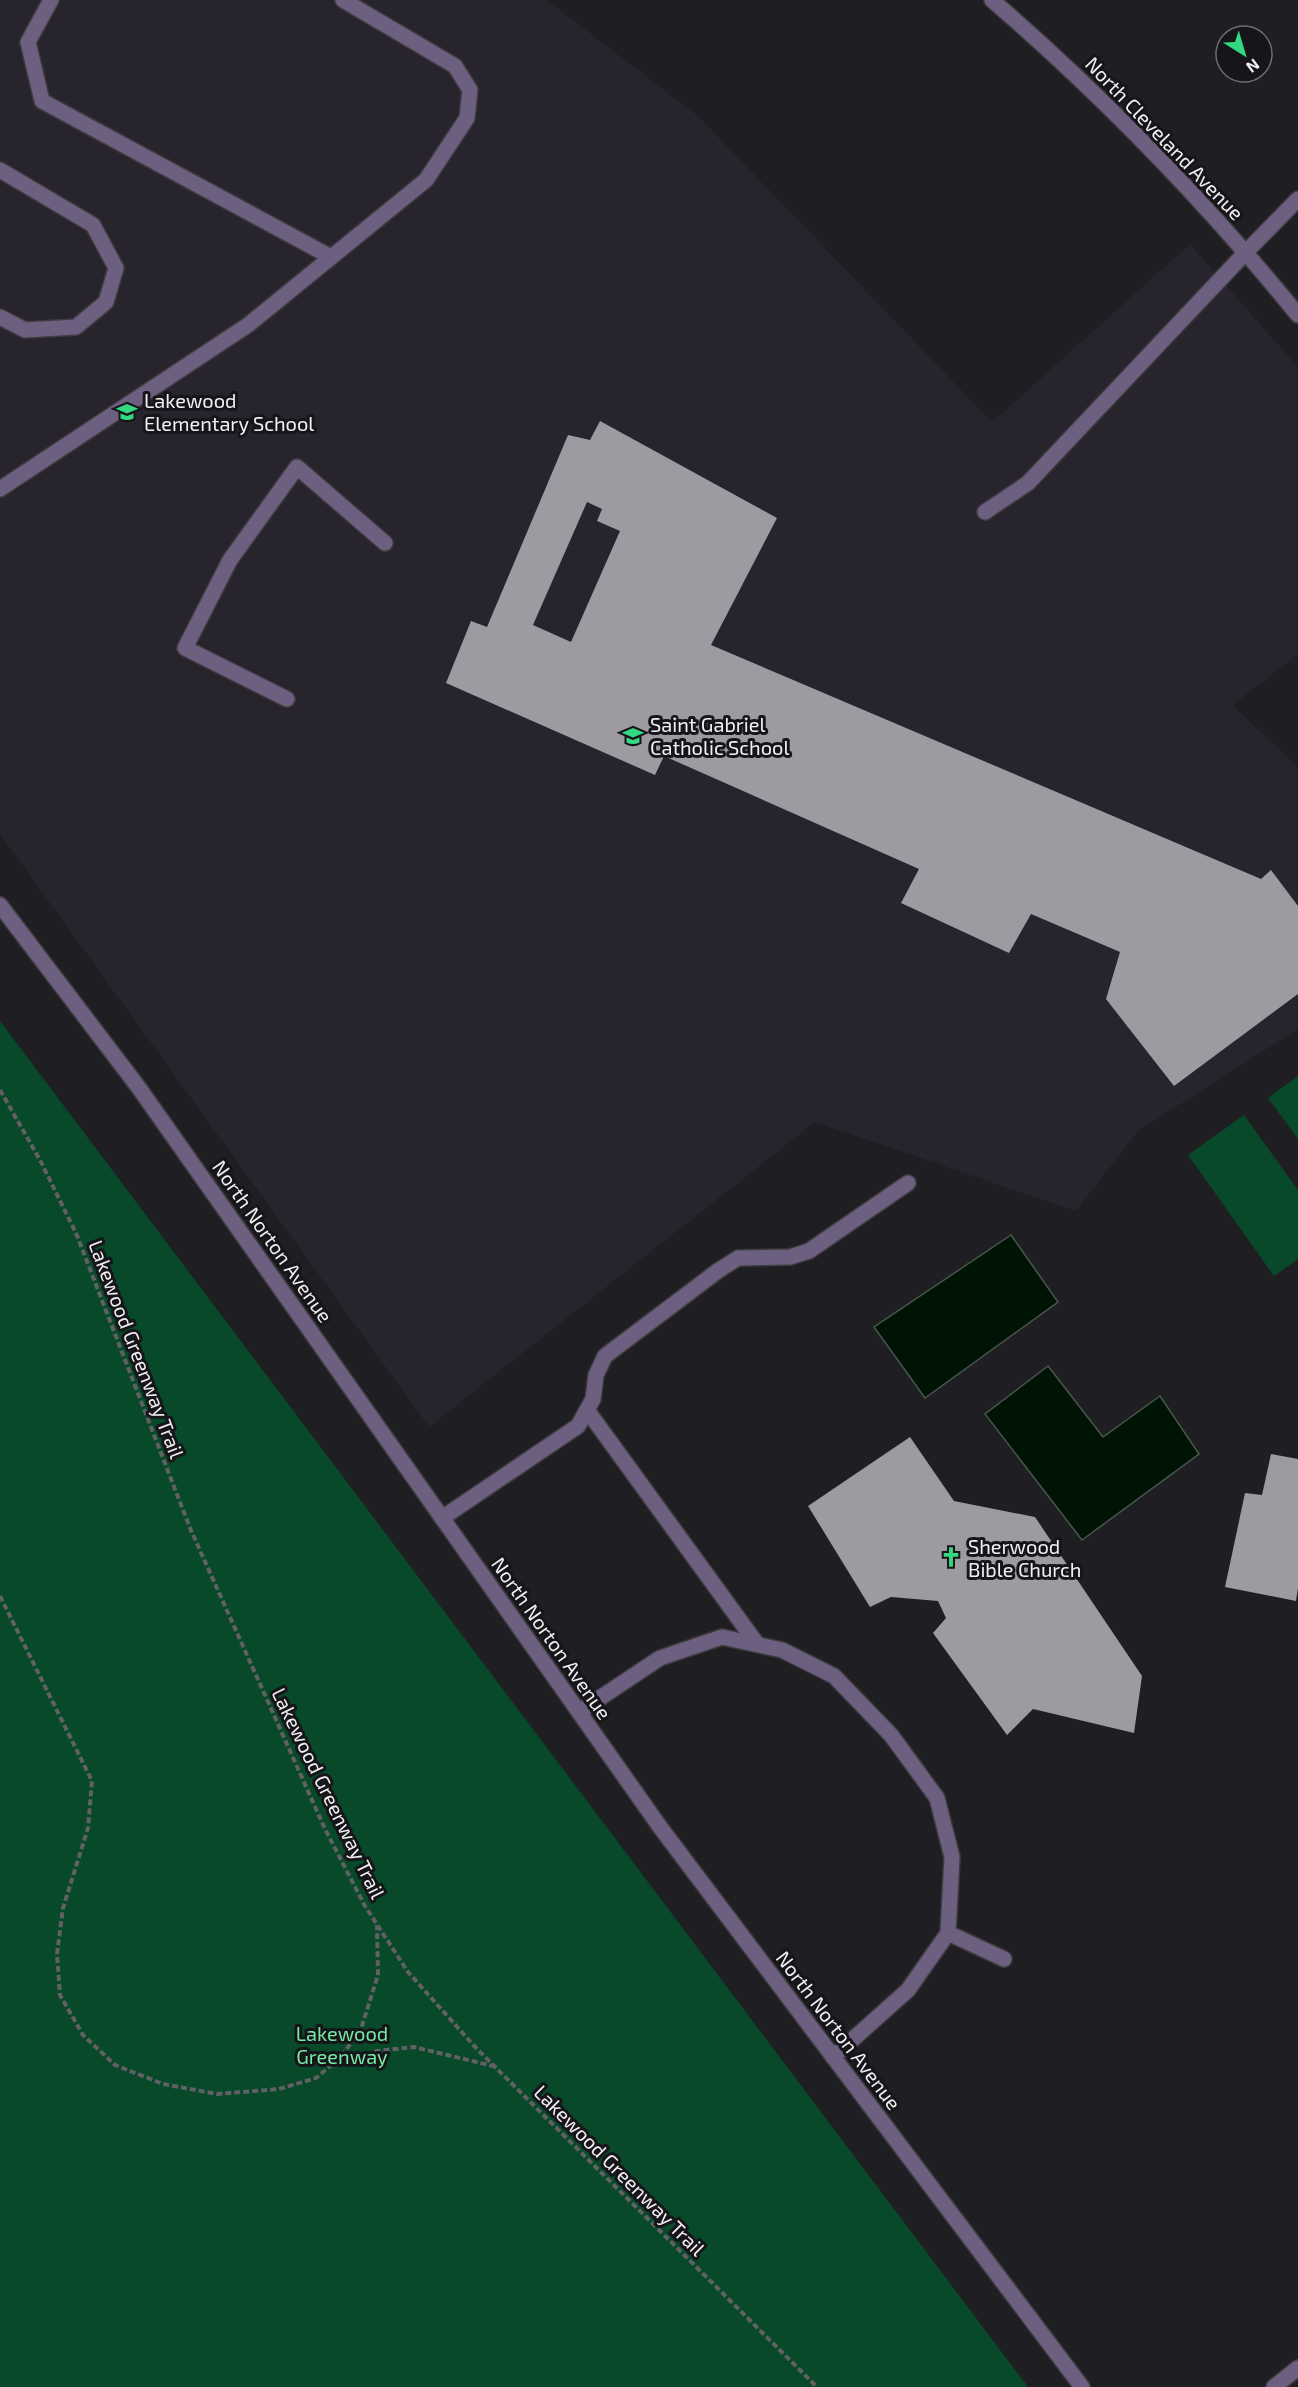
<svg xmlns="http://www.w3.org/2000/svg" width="1298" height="2387" viewBox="0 0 1298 2387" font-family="'Exo 2',sans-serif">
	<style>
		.built { fill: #28242e }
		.green { fill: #074928 }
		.water { fill: #001405; stroke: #49564c; stroke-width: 1.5 }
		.building { fill: #9d9ba1; fill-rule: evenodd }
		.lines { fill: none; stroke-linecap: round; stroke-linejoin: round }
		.service-casing { stroke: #3d3b3f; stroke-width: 18 }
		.minor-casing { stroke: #3d3b3f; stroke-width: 18 }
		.path { stroke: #616064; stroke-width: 4; stroke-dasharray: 6 3; stroke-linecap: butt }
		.service { stroke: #6c5f7f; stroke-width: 15 }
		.minor { stroke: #6c5f7f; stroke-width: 15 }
		.labels { text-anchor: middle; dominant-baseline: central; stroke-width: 6; stroke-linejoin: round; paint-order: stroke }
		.street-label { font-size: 20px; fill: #f2f0f3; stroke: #161519 }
		.poi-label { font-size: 20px; fill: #f2f0f3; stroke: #161519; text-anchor: start }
		.park-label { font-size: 20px; fill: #77e9a2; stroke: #161519 }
	</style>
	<rect width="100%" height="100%" fill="#1f1e22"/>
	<polygon class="built" points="0,0 547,0 698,116 992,422 1190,244 1298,367 1298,654 1233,705 1298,768 1298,1029 1138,1131 1076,1211 815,1122 429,1427 0,834"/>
	<g class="green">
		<polygon points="0,1021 1028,2387 0,2387"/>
		<polygon points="1298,1076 1298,1139 1268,1098"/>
		<polygon points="1244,1115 1298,1190 1298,1259 1274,1276 1188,1155"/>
	</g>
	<g class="water">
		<polygon points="1011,1235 1058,1302 925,1398 874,1327"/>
		<polygon points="1048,1366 1103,1437 1160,1396 1199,1454 1082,1540 985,1414"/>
	</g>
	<g class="building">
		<path d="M600,421l177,97 -66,127 550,234 10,-9 27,36v88l-124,92 -68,-87 14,-47 -89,-38 -22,39 -108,-50 18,-34 -255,-113 -9,19 -209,-92 25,-62 16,6 81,-192 22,5zM587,502l15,7 -5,12 23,10 -49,111 -38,-17z"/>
		<polygon points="910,1437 954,1501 1035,1517 1142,1676 1134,1733 1033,1709 1007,1735 933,1633 946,1618 938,1601 891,1597 870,1607 808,1506"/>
		<polygon points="1271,1454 1298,1459 1298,1588 1296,1601 1225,1587 1245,1493 1262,1495"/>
	</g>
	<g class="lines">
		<g class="service-casing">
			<g id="service">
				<polyline points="51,0 28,42 42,101 331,257"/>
				<polyline points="0,170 93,225 116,268 106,302 76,327 25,330 0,317"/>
				<polyline points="0,489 248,325 426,180 467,118 470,90 455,66 343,0"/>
				<polyline points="985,512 1028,483 1246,252"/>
				<polyline points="287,699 185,648 230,560 297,467 385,543"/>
				<polyline points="587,1410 757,1644"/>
				<polyline points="442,1518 578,1426 593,1399 596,1375 605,1356 719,1270 738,1258 790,1257 809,1251 908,1183"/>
				<polyline points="579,1712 660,1658 722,1637 782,1650 834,1676 891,1735 937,1798 952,1857 948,1933 908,1990 833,2057"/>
				<polyline points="948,1933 1004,1959"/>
			</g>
		</g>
		<g class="minor-casing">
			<g id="minor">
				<path d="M992,0c111,96 213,201 306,315"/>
				<polyline points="1246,252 1298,199"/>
				<polyline points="0,905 139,1088 660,1827 1082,2387"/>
				<polyline points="1274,2387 1298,2368"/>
			</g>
		</g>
		<g class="path">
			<polyline points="0,1090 40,1160 76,1233 190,1528 325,1829 365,1906 408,1972 477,2049 817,2387"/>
			<polyline points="0,1596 92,1781 88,1828 63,1908 57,1954 60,1995 83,2035 115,2065 163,2084 217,2094 279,2089 316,2078 340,2058 361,2029 378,1975 377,1925"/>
			<polyline points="332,2066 377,2051 414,2047 493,2066"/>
		</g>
		<use href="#service" class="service"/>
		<use href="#minor" class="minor"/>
	</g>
	<defs>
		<g id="school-bare" transform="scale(1.62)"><path d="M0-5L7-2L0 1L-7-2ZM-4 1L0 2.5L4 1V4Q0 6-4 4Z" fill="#33d881" stroke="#161519" stroke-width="2.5" paint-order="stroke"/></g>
		<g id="church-bare" transform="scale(1.62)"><path d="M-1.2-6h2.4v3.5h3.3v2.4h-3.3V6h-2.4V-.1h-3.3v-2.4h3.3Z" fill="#33d881" stroke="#161519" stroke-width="2.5" paint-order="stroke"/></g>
	</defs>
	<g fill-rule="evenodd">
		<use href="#school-bare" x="127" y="412"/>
		<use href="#school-bare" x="633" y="736"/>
		<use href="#church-bare" x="951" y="1557"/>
	</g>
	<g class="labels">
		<g class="street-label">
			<text transform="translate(1165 138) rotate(46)">North Cleveland Avenue</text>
			<text transform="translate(273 1241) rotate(55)">North Norton Avenue</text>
			<text transform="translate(137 1349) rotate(69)">Lakewood Greenway Trail</text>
			<text transform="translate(552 1638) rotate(55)">North Norton Avenue</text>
			<text transform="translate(329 1793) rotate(64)">Lakewood Greenway Trail</text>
			<text transform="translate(839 2030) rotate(53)">North Norton Avenue</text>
			<text transform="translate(620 2170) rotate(45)">Lakewood Greenway Trail</text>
		</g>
		<g class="poi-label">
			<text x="144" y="400">Lakewood<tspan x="144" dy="23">Elementary School</tspan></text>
			<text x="650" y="724">Saint Gabriel<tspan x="650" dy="23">Catholic School</tspan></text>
			<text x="968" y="1546">Sherwood<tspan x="968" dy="23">Bible Church</tspan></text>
		</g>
		<g class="park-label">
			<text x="342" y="2033">Lakewood<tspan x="342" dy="23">Greenway</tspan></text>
		</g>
	</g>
	<g transform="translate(1244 54) rotate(143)"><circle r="28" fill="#161519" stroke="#6e6d70" stroke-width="1.5"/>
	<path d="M0-4.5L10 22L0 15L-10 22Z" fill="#33d881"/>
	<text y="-9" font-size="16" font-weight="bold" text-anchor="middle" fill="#f2f0f3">N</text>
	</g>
</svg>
